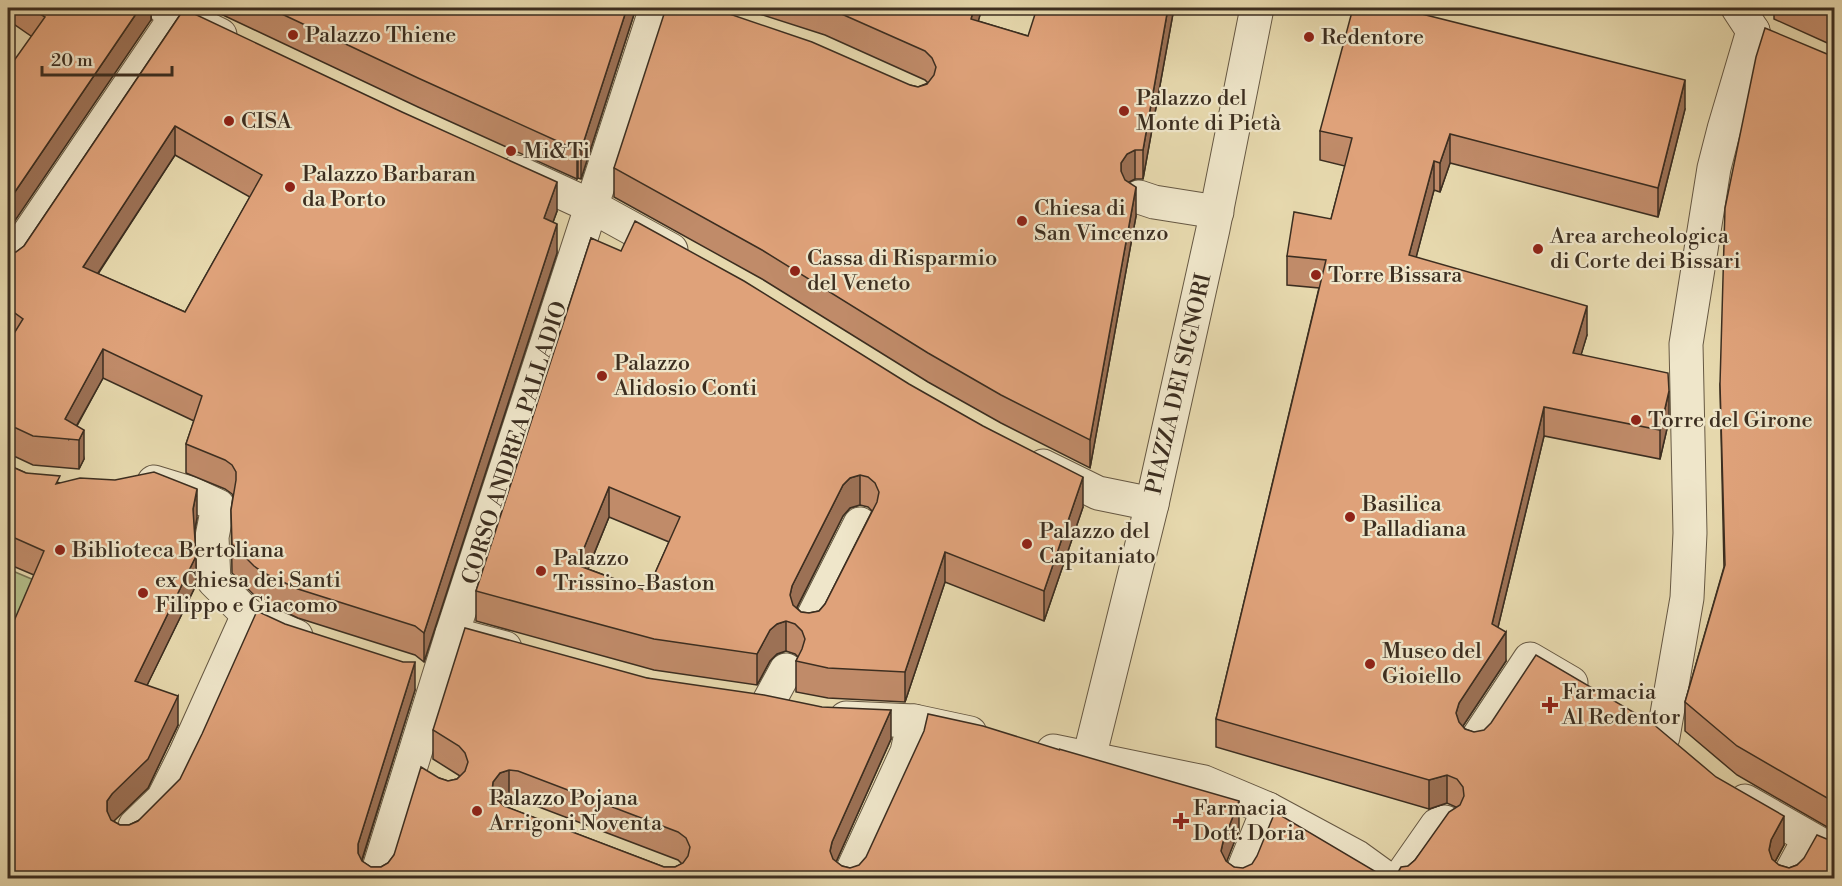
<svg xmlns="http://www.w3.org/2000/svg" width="1842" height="886" viewBox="0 0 1842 886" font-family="'Libre Bodoni',serif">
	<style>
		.green { fill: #b4bf8a; stroke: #787655; stroke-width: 1.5 }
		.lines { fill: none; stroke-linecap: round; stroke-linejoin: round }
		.pedestrian-casing { stroke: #665843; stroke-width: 35 }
		.pedestrian { stroke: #efe6ca; stroke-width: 33 }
		.wall { fill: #c08b69; stroke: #3c2e20; stroke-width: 1.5; fill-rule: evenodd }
		.shaded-wall { fill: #9c7155; stroke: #3c2e20; stroke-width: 1.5 }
		.building { fill: #dfa27a; stroke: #3c2e20; stroke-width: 1.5; fill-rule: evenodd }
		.poi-dot { fill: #8f2418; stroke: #efe6ca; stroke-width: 2 }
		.labels { text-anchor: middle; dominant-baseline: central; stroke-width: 4.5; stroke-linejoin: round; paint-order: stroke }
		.poi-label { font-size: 22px; fill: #3c2e20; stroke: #efe6ca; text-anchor: start }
		.street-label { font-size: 22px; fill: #3c2e20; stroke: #efe6ca }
	</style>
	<rect width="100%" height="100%" fill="#e6d8ad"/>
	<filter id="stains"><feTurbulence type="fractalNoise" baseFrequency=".00333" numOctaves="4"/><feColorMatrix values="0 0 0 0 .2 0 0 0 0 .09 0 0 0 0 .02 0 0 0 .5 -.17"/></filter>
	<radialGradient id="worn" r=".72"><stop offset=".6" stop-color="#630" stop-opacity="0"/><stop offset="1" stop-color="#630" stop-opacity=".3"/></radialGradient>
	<polygon class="green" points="8,569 41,583 8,655"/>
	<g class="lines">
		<g class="pedestrian-casing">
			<g id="pedestrian">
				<polyline points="165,8 220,35"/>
				<polyline points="1738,8 1753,31"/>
				<polyline points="517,172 591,206 671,250"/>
				<polyline points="1139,197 1154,202 1217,212"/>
				<polyline points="8,264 177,15"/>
				<polyline points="1043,466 1098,493 1152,504"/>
				<polyline points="154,482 190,493 218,506 212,537 214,581 248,615 296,636"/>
				<polyline points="809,625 860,524"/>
				<polyline points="452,634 505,648"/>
				<polyline points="767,705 786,670"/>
				<polyline points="846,718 914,721 970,733"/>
				<polyline points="1663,737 1687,598 1690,533 1686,344 1714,168 1724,129 1753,31"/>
				<polyline points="1475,742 1530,659 1571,683"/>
				<polyline points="1053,751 1204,782 1268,809 1357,857 1386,878"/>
				<polyline points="1089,758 1152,504 1213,229 1257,8"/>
				<polyline points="1745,801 1834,852"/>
				<polyline points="135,826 163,799 185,755 248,615"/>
				<polyline points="376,878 452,634 656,8"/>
				<polyline points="849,878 907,752 914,721"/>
				<polyline points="1240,878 1268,809"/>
				<polyline points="1400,878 1437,825 1445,822"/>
				<polyline points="1788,878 1809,839"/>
			</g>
		</g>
		<use href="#pedestrian" class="pedestrian"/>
	</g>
	<g class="wall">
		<polygon points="8,8 151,8 151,20 31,36 8,20"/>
		<polygon points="208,8 636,8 581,179 578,178 577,179 418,107"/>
		<polygon points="741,8 982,8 978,21 1028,36 1174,8 1143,179 1135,179 1128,182 1136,216 1090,468 1001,423 928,382 762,279 614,197 614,168 910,85 918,87 928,83 925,80 825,35"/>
		<polygon points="1774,8 1834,8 1834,46 1774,19"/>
		<path d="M184,9l373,202 -4,11 4,31 -133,409 -9,-7 -117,-37 -34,-16 -10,-7 -22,-22 -1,-63 2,-14 -1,-2 -7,-5 -39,-16v-29l8,-23 -91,-43 -26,48 7,33 -5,10 -46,-4 -17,-8 -8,-1v-113l3,-4 -3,-2v-84l8,-1 8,-6zM175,155l75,42 -65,115 -87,-38z"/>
		<polygon points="1827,54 1834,56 1834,831 1737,775 1685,731 1685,702 1724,567 1720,384"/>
		<polygon points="1685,109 1658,217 1450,163 1440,192 1434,190 1416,257 1587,335 1581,354 1669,420 1660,459 1544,436 1498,627 1506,661 1463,726 1465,729 1784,845 1775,862 1779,865 1789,868 1797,865 1833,842 1834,879 1408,866 1415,860 1456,807 1447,803 1429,809 1216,747 1216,719 1319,288 1287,285 1287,256 1331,219 1345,166 1320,160 1320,131"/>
		<path d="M591,238l492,269 -39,114 -99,-39 -40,120 -77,-4 -32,-6v-31l2,-4 -3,-3 -9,-3 -9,3 -7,7 -13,24 -103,-15 -178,-49v-30zM860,505l8,2 4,4 -47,93 -6,7 -10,2 -8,-1 -4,-4 46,-92 7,-8zM609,517l60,25 -22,49 -59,-22z"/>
		<path d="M8,465l18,8 34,10 137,35 -2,12 1,55 -49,100 31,40 -30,63 -35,33 7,4h9l286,-135 -53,171 9,6h10l7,-4 6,-8 45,-77 9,3 9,-2 3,-3 -27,-17v-29l214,-52 244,61 -55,123 6,4 8,2 389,-38 -13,32 8,5 -1226,12 26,-304 -26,-11zM509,798l9,1 160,61 4,4 -7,3h-11l-160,-61 -4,-4z"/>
	</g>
	<g class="shaded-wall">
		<polygon points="140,8 151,8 151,20 8,231 8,202"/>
		<polygon points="627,8 636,8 581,179 581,150"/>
		<polygon points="974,8 982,8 971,47 971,19"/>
		<polygon points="1168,8 1174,8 1143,179 1143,150"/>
		<polygon points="1685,80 1685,109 1658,217 1658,188"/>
		<polygon points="175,126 175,155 83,296 83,267"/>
		<polygon points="1450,134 1450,163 1440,192 1440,163"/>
		<polygon points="578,149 578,178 577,179 577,150"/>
		<polygon points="1135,150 1135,179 1127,183 1121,192 1121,163 1127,154"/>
		<polygon points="1434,161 1434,190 1409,284 1409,255"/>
		<polygon points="557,182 557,211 544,247 544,218"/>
		<polygon points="1136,187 1136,216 1090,468 1090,440"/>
		<polygon points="557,224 557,253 424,662 424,633"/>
		<polygon points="1587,306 1587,335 1573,382 1573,353"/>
		<polygon points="103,349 103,378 69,439 65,419"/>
		<polygon points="1669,391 1669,420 1660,459 1660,430"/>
		<polygon points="1544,407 1544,436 1492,652 1492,624"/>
		<polygon points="84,430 84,459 79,469 79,440"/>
		<polygon points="860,475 860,505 850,508 843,516 792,617 790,595 792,586 843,485 850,478"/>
		<polygon points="1083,477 1083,507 1044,621 1044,591"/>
		<polygon points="609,487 609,517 577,595 577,565"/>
		<polygon points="197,489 197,518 193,538 193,509"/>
		<polygon points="945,552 945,582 905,702 905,672"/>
		<polygon points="196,556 196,585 135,710 135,681"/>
		<polygon points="786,621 786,651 777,654 770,661 757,685 757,654 770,630 777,624"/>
		<polygon points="1506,632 1506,661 1459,732 1456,713 1459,703"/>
		<polygon points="415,662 415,690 358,872 358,844"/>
		<polygon points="178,696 178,725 148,788 112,823 107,830 107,801"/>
		<polygon points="891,710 891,739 832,871 830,851 832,842"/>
		<polygon points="509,770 509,798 500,802 493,811 492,791 493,782 500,773"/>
		<polygon points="1447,775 1447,803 1429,809 1429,780"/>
		<polygon points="1239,801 1239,830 1223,871 1221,851 1223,842"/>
		<polygon points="1784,816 1784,845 1771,869 1769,850 1771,840"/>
	</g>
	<g class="building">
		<polygon points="31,8 140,8 8,202 8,69 45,17"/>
		<polygon points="269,8 627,8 581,150 578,149 577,150 418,78"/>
		<polygon points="666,8 712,8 812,42 910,85 918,87 927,84 934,75 936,67 932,58 925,51 828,8 974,8 971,19 1028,36 1037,8 1168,8 1143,150 1135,150 1127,154 1121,163 1121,171 1125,180 1136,187 1090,440 1001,395 928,353 762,250 614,168"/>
		<polygon points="1353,8 1398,8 1685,80 1658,188 1450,134 1440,163 1434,161 1409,255 1587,306 1573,353 1668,373 1669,391 1660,430 1544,407 1492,624 1506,632 1459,703 1456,713 1459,722 1465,729 1474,732 1484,730 1491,723 1536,655 1652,723 1716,777 1784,816 1771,840 1769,850 1772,859 1779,865 1789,868 1797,865 1804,858 1817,835 1834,842 1834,879 1394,879 1401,867 1408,866 1415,860 1449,812 1460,805 1464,796 1463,787 1457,779 1447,775 1429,780 1216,719 1326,260 1287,256 1294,212 1331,219 1352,138 1320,131"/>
		<polygon points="1813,8 1834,8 1834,17"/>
		<path d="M184,9l218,103 155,70 -13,36 13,6 -133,409 -9,-7 -117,-37 -34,-16 -10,-7 -22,-22 -1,-34 5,-30v-8l-4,-7 -7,-5 -39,-16 16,-48 -99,-47 -38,70 19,11 -5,10 -46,-4 -17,-8 -8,-1v-84l15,-24 -15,-11v-55l8,-1 8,-6zM175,126l87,49 -77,137 -102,-45z"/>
		<polygon points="1765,28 1827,54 1834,56 1834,802 1737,746 1685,702 1725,565 1720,384 1725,208 1756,57"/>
		<path d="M635,221l109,60 165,103 74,42 100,51 -39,114 -99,-39 -40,120 -77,-4 -32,-7 6,-12 3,-10 -3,-8 -7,-7 -9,-3 -9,3 -7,6 -13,24 -103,-15 -178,-48 115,-353 30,13zM860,475l8,2 7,6 4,9 -2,10 -52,102 -6,7 -10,2 -8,-1 -8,-7 -3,-10 2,-9 51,-101 7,-7zM609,487l71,30 -33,74 -70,-26z"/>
		<path d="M8,465l18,8 34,3 -4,8 24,-6 35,2 39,-8 43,17 -4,20 3,47 -61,125 43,15 -30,63 -36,35 -5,7v10l4,9 9,5h9l9,-4 42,-42 22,-45 55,-123 28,13 118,38h12l-57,182v9l4,8 9,6h10l7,-4 6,-8 27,-88 18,11 9,3 9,-2 8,-8 3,-9 -3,-9 -6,-7 -26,-16 32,-102 182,50 117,17 58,12 69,3 -59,132 -2,9 3,8 9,7 8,2 9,-3 7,-8 58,-126 4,-17 55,12 77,24 -1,-1 180,52 -16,41 -2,9 5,10 8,6 9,1 9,-4 5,-8 18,-44 113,67h-1380v-244l36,-84 -36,-16zM509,770l9,1 160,61 8,6 4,9 -2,9 -5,7 -8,4h-11l-160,-61 -8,-7 -4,-8 1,-9 7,-9z"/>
	</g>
	<g class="poi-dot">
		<circle cx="293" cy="35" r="6"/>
		<circle cx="1309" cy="37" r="6"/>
		<circle cx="1124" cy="111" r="6"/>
		<circle cx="229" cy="121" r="6"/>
		<circle cx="511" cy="151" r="6"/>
		<circle cx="290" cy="187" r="6"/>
		<circle cx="1022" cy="221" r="6"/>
		<circle cx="1538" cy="249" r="6"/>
		<circle cx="795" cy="271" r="6"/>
		<circle cx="1316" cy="275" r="6"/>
		<circle cx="602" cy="376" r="6"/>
		<circle cx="1636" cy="420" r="6"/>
		<circle cx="1350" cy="517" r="6"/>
		<circle cx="1027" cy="544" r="6"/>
		<circle cx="60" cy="550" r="6"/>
		<circle cx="541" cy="571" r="6"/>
		<circle cx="143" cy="593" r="6"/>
		<circle cx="1370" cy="664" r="6"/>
		<path d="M1547 696h6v6h6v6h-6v6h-6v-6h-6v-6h6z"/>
		<circle cx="477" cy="811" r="6"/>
		<path d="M1178 812h6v6h6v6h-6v6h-6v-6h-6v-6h6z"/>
	</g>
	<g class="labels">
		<g class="poi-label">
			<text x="305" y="35">Palazzo Thiene</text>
			<text x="1321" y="37">Redentore</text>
			<text x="1136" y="98">Palazzo del<tspan x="1136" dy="25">Monte di Pietà</tspan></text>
			<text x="241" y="121">CISA</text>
			<text x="523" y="151">Mi&amp;Ti</text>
			<text x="302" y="174">Palazzo Barbaran<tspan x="302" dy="25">da Porto</tspan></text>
			<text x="1034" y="208">Chiesa di<tspan x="1034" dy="25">San Vincenzo</tspan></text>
			<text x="1550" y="236">Area archeologica<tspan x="1550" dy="25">di Corte dei Bissari</tspan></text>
			<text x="807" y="258">Cassa di Risparmio<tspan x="807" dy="25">del Veneto</tspan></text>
			<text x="1328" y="275">Torre Bissara</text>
			<text x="614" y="363">Palazzo<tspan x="614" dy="25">Alidosio Conti</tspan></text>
			<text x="1648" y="420">Torre del Girone</text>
			<text x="1362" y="504">Basilica<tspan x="1362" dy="25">Palladiana</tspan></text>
			<text x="1039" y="531">Palazzo del<tspan x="1039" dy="25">Capitaniato</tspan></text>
			<text x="72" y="550">Biblioteca Bertoliana</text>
			<text x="553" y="558">Palazzo<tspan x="553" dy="25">Trissino-Baston</tspan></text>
			<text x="155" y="580">ex Chiesa dei Santi<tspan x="155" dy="25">Filippo e Giacomo</tspan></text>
			<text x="1382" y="651">Museo del<tspan x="1382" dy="25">Gioiello</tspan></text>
			<text x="1562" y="692">Farmacia<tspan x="1562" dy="25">Al Redentor</tspan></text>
			<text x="489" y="798">Palazzo Pojana<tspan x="489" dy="25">Arrigoni Noventa</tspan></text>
			<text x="1193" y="808">Farmacia<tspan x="1193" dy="25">Dott. Doria</tspan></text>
		</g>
		<g class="street-label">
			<text transform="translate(1179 384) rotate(-77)">PIAZZA DEI SIGNORI</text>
			<text transform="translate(515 443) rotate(-72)">CORSO ANDREA PALLADIO</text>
		</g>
	</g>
	<rect width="1842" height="886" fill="none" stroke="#e6d8ad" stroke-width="30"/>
	<rect x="9" y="9" width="1824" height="868" fill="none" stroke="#3c2e20" stroke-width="3"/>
	<rect x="15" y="15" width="1812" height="856" fill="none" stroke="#3c2e20" stroke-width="1.5"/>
	<path d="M42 66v9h130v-9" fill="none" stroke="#3c2e20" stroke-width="3"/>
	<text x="51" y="66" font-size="18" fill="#3c2e20" stroke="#efe6ca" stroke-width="4.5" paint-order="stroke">20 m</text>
	<rect width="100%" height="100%" filter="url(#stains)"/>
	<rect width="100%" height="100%" fill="url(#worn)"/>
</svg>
